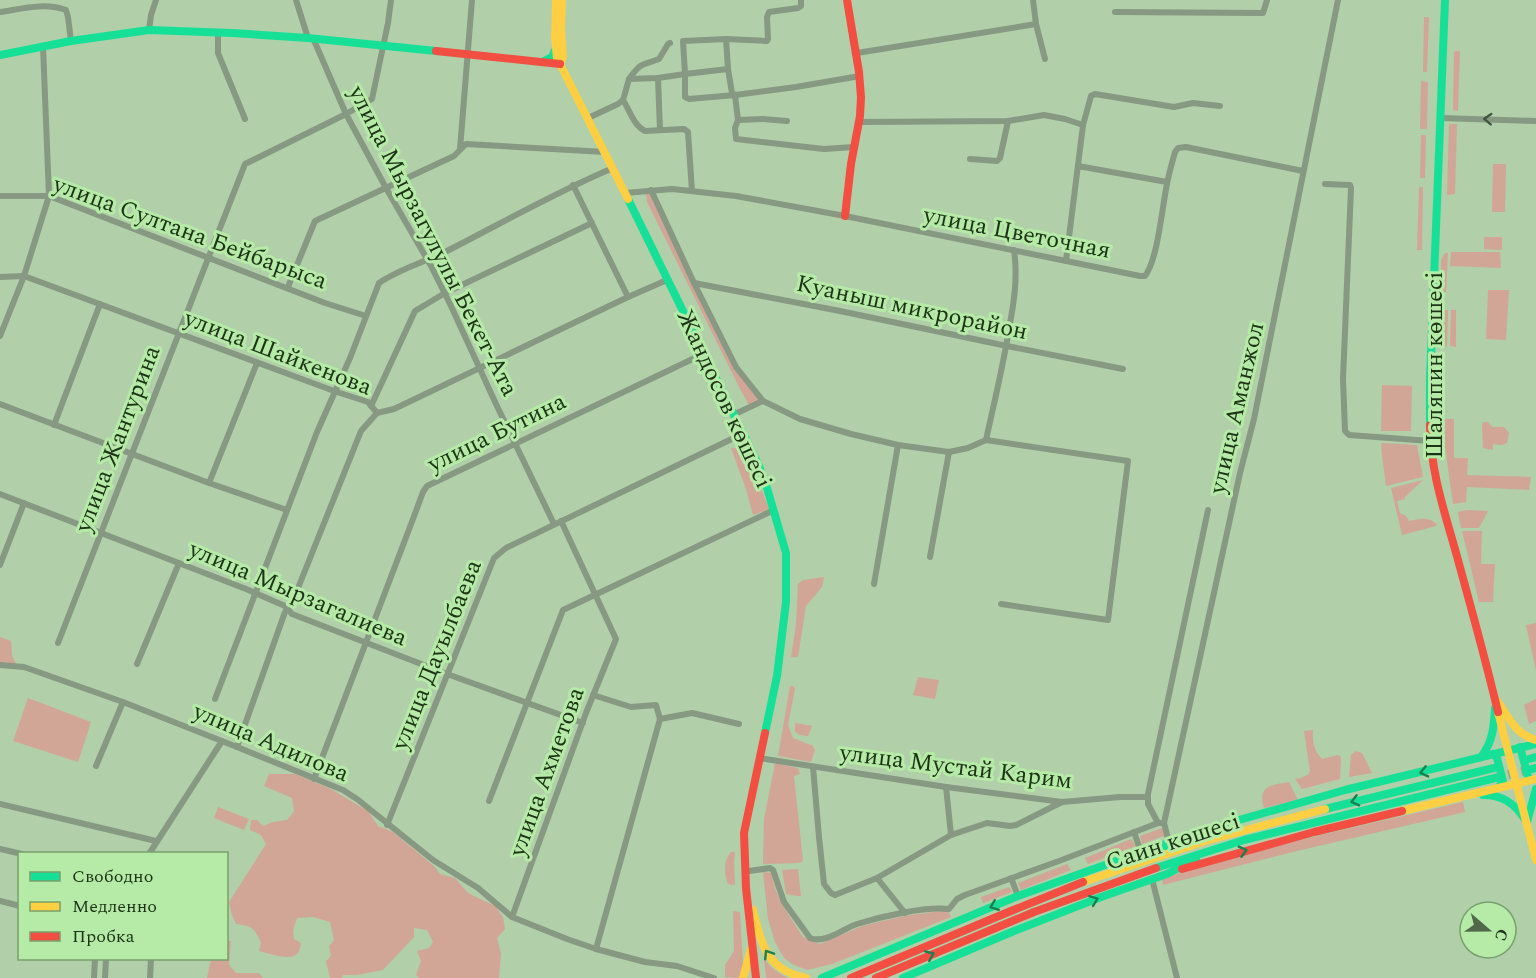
<svg xmlns="http://www.w3.org/2000/svg" width="1536" height="978" viewBox="0 0 1536 978" font-family="Spectral,serif">
	<style>
		.green { fill: #d1a696 }
		.lines { fill: none; stroke-linecap: round; stroke-linejoin: round }
		.primary-tunnel { stroke: #93b08c; stroke-width: 9; stroke-dasharray: 9 4.5; stroke-linecap: butt }
		.street { stroke: #879883; stroke-width: 6 }
		.fast { stroke: #16e098; stroke-width: 8 }
		.slow { stroke: #ffcf43; stroke-width: 8 }
		.jam { stroke: #f24e42; stroke-width: 8 }
		.oneway { stroke: #42563d }
		.oneway2 { stroke: #1a8051 }
		.labels { text-anchor: middle; dominant-baseline: central; stroke-width: 6; stroke-linejoin: round; paint-order: stroke }
		.street-label { font-size: 24px; fill: #1d3217; stroke: #b5eba7 }
	</style>
	<rect width="100%" height="100%" fill="#b1cfa9"/>
	<g class="green">
		<polygon points="1424,17 1429,17 1427,72 1423,72"/>
		<polygon points="1456,51 1460,51 1458,111 1453,110 1454,52"/>
		<polygon points="1421,81 1428,82 1427,129 1420,129"/>
		<polygon points="1449,124 1457,124 1455,194 1447,195"/>
		<polygon points="1421,135 1426,135 1425,178 1420,178"/>
		<polygon points="1493,164 1506,164 1505,212 1492,212"/>
		<polygon points="1419,187 1423,187 1422,250 1417,250"/>
		<polygon points="651,190 736,367 763,401 750,407 739,387 647,202 646,194"/>
		<polygon points="1484,237 1502,237 1502,250 1484,249"/>
		<polygon points="1451,252 1500,252 1501,268 1450,266"/>
		<polygon points="1445,253 1448,253 1446,292 1443,292 1441,290 1441,260"/>
		<polygon points="1488,290 1509,290 1506,340 1486,339"/>
		<polygon points="1444,310 1448,310 1447,347 1443,347"/>
		<polygon points="1451,310 1456,310 1456,347 1450,346"/>
		<polygon points="1382,385 1412,386 1411,431 1381,431"/>
		<polygon points="1441,419 1454,419 1454,458 1468,458 1467,475 1531,477 1529,490 1467,487 1466,502 1453,504"/>
		<polygon points="1484,422 1488,422 1492,427 1504,427 1509,433 1507,443 1501,445 1493,444 1493,450 1483,448 1482,424"/>
		<polygon points="1381,443 1417,445 1423,477 1386,486 1382,455"/>
		<polygon points="731,448 746,449 769,509 753,515 746,489"/>
		<path d="M1423,480l-18,17v2l-8,2 3,12 6,3 3,5c11,-2 20,-5 28,4l-1,1 -34,9 -11,-47z"/>
		<polygon points="1469,510 1488,511 1479,528 1461,528 1458,513 1460,511"/>
		<polygon points="1462,531 1482,531 1481,564 1495,564 1493,602 1479,602"/>
		<polygon points="824,577 822,587 806,606 798,657 791,657 796,625 798,584 803,580"/>
		<polygon points="1536,623 1536,671 1526,625"/>
		<polygon points="0,637 11,641 12,656 17,665 0,663"/>
		<polygon points="918,677 939,680 935,699 913,695"/>
		<polygon points="790,686 793,686 795,689 788,725 793,738 813,746 815,750 811,762 778,756"/>
		<polygon points="28,698 91,722 78,762 13,741"/>
		<polygon points="1536,699 1536,721 1529,724 1524,705"/>
		<polygon points="795,723 812,726 808,736 800,735 795,732"/>
		<path d="M1313,730c-1,11 1,21 9,29l16,-4 3,2 -1,22 -38,10 -7,-10 6,-1 8,-4 1,-3 -6,-40z"/>
		<polygon points="1356,751 1362,753 1372,773 1349,777 1351,755"/>
		<polygon points="775,763 798,768 800,774 794,776 803,861 799,863 763,864 764,819"/>
		<path d="M269,774h26l34,14 39,23 10,15 15,6 42,35 5,7 15,4 13,15 27,13 8,11 2,12 -8,9 4,15 -2,25h-80l-3,-3 5,-14 -4,-10 12,-3 4,-6 -6,-12 -13,-2v9l-31,33 -26,5h-14l-1,3h-12l-4,-17 5,-5 -2,-10 5,-6 -4,-18 -17,-5 -16,1 -4,12 1,9 7,4c0,1 -2,9 -3,10 -6,9 -30,0 -39,-2l2,-8c-7,-15 -8,-17 -25,-19l-4,-9 -3,-13 37,-58 -5,-9 -11,-5 1,-10h6l6,6 10,-4 14,-2 7,-8 -2,-14 -28,-12z"/>
		<path d="M1289,782l9,18 -34,8c-7,-23 8,-23 25,-26z"/>
		<polygon points="1463,802 1465,812 1297,851 1163,885 1162,878 1291,842"/>
		<polygon points="218,807 249,819 244,830 214,818"/>
		<polygon points="1165,827 1166,835 1142,844 1140,836"/>
		<polygon points="1131,839 1136,846 1088,864 1085,858"/>
		<path d="M731,852h4l-1,9 1,24 -7,-1c-4,-10 -5,-23 3,-32z"/>
		<polygon points="1067,864 1071,870 1021,890 1018,883"/>
		<polygon points="798,869 801,896 797,896 786,894 782,870"/>
		<polygon points="763,872 771,873 776,891 783,906 803,937 820,944 862,926 904,916 948,910 951,917 832,964 807,970 792,964 784,958 775,942 768,919"/>
		<polygon points="1009,887 1012,892 983,903 981,897"/>
		<polygon points="733,911 740,912 743,965 739,978 725,977 725,965 734,951"/>
		<polygon points="227,941 231,941 229,965 236,973 259,973 263,978 207,978 211,959 226,958"/>
		<path d="M764,958c6,10 14,15 24,20h-22z"/>
	</g>
	<g class="lines">
		<polyline class="primary-tunnel" points="1495,778 1532,769"/>
		<g class="street">
			<polyline points="296,0 308,38"/>
			<polyline points="1033,0 1036,24 1045,59"/>
			<path d="M0,12c21,-3 45,-10 66,-2l2,7 3,24"/>
			<polyline points="1115,12 1263,13 1267,0"/>
			<polyline points="149,30 151,15 156,0"/>
			<polyline points="218,32 218,53 245,119"/>
			<polyline points="313,38 346,114 386,188 431,266 451,306 496,404 554,524"/>
			<polyline points="726,39 728,69 732,93 735,95 796,87 860,76"/>
			<polyline points="857,53 1036,24"/>
			<polyline points="728,69 685,74 685,97 689,99 735,95 738,120 763,119 787,121"/>
			<polyline points="658,78 660,130"/>
			<path d="M629,79c13,-18 12,-13 30,-20l9,-15 2,-1"/>
			<path d="M623,100c7,11 11,26 22,31l39,-2 4,3 4,59"/>
			<polyline points="588,118 618,104 623,100 629,79 658,78 685,74 683,41 726,39 767,41 768,39 767,17 769,12 798,8 801,6 801,0"/>
			<polyline points="1440,118 1536,121"/>
			<polyline points="738,120 735,128 736,139 824,149 854,147"/>
			<polyline points="859,122 1008,121 1044,115 1065,119 1083,125"/>
			<polyline points="460,149 472,0"/>
			<polyline points="970,159 997,161 1000,158 1008,121"/>
			<polyline points="1078,166 1167,182"/>
			<polyline points="1325,184 1350,185 1351,188 1343,379 1345,431 1349,435 1430,441"/>
			<polyline points="573,185 628,297"/>
			<polyline points="651,190 694,283 736,367 763,401 800,419 851,434 898,445 949,452 968,448 986,440 1128,461 1108,620 1001,604"/>
			<path d="M625,193l47,-4 64,7 109,20 295,60h5c13,-17 17,-69 22,-92 2,-11 5,-21 8,-32l3,-4 8,-1 117,24"/>
			<polyline points="0,196 49,196 325,303 366,316"/>
			<polyline points="1066,261 1083,125 1091,96 1095,94 1174,107 1193,103 1220,106"/>
			<polyline points="0,277 24,276 334,391 368,402 377,413"/>
			<polyline points="694,283 840,311 1007,346 1123,369"/>
			<polyline points="288,287 315,221 454,156 466,144 605,152"/>
			<polyline points="0,336 24,276 49,196 43,46"/>
			<polyline points="0,404 209,483 287,510"/>
			<polyline points="371,406 415,311 445,293 592,223"/>
			<polyline points="377,413 394,409 628,297 667,280"/>
			<polyline points="735,414 763,401"/>
			<polyline points="54,425 100,304"/>
			<path d="M986,440c8,-37 17,-73 23,-111 5,-27 9,-51 5,-79"/>
			<polyline points="209,483 257,363"/>
			<polyline points="0,494 246,589 285,606 292,614 447,674 583,723"/>
			<polyline points="930,557 949,452"/>
			<polyline points="0,565 24,503"/>
			<polyline points="874,584 898,445"/>
			<polyline points="58,643 245,164 346,114 372,99 388,23 391,0"/>
			<polyline points="137,664 179,563"/>
			<polyline points="0,665 24,667 123,702 237,747 343,790 357,799 433,860 478,888 512,917 567,939 596,949 645,962 677,966 714,978"/>
			<polyline points="593,695 631,707 656,705 660,719 596,949"/>
			<path d="M215,699l102,-267 33,-74 29,-75c20,-14 46,-21 68,-32 55,-28 109,-59 166,-83"/>
			<polyline points="660,719 692,713 739,724"/>
			<polyline points="237,747 285,612 294,598 361,431 377,413"/>
			<polyline points="759,758 946,787 1062,802 1120,797 1148,797"/>
			<polyline points="96,766 123,702"/>
			<polyline points="813,767 819,837 824,884 831,893 835,895 877,878 951,835 987,823 1010,826 1016,825 1062,802"/>
			<polyline points="314,779 413,519 423,492 427,486 703,354"/>
			<polyline points="946,787 951,835"/>
			<polyline points="489,801 563,610 774,510"/>
			<polyline points="0,804 156,841"/>
			<polyline points="1158,823 1148,804 1148,794 1208,510"/>
			<polyline points="387,825 494,558 506,548 744,433"/>
			<polyline points="1134,832 1141,852"/>
			<polyline points="1169,843 1164,823 1240,473 1254,419 1338,0"/>
			<polyline points="0,849 22,854"/>
			<polyline points="149,854 222,741"/>
			<path d="M749,871l21,-3 3,2 11,32 26,36c16,6 32,-9 47,-14 23,-7 68,-18 92,-15l8,-10 8,-4 94,-34 99,-38h6"/>
			<polyline points="877,878 905,913"/>
			<polyline points="1011,878 1018,896"/>
			<polyline points="1152,879 1177,978"/>
			<polyline points="0,901 20,906"/>
			<polyline points="512,917 586,713 616,639 561,521"/>
			<polyline points="94,978 95,958"/>
			<polyline points="105,978 106,958"/>
			<polyline points="150,978 151,958"/>
		</g>
		<g class="fast">
			<polyline points="0,55 71,41 149,30 232,33 308,38 436,51"/>
			<polyline points="542,62 552,57 555,50"/>
			<polyline points="628,199 759,466 767,488 786,553 786,602 777,676 765,733"/>
			<polyline points="1430,425 1430,380 1445,0"/>
			<polyline points="1520,747 1529,780"/>
			<polyline points="1493,754 1497,758 1503,781 1499,787"/>
			<path d="M1481,757c12,-15 13,-31 14,-49"/>
			<polyline points="1529,759 1536,757"/>
			<polyline points="1532,769 1536,768"/>
			<path d="M1483,795c19,0 31,8 41,23"/>
			<polyline points="1325,809 1494,768"/>
			<polyline points="1527,822 1536,789"/>
			<polyline points="1160,846 1197,832 1345,790 1536,744"/>
			<polyline points="1156,868 1244,840 1495,778"/>
			<polyline points="822,978 1018,896 1147,850 1176,846"/>
			<polyline points="903,978 1014,931 1101,897 1167,874 1196,859"/>
		</g>
		<g class="slow">
			<polyline points="556,0 555,37 557,58 628,199"/>
			<polyline points="560,64 563,57 561,29 562,0"/>
			<path d="M1498,702c11,16 18,33 38,38"/>
			<polyline points="1498,712 1536,860"/>
			<polyline points="1402,811 1536,779"/>
			<polyline points="1083,882 1205,841 1325,809"/>
			<path d="M753,910c9,35 13,60 53,68"/>
			<polyline points="743,978 751,949"/>
		</g>
		<g class="jam">
			<polyline points="436,51 560,64"/>
			<polyline points="845,216 851,164 860,116 861,97 859,72 847,0"/>
			<path d="M1430,425c0,47 16,91 28,135 14,51 28,101 40,152"/>
			<polyline points="1182,869 1314,832 1402,811"/>
			<polyline points="756,978 746,888 744,833 765,733"/>
			<polyline points="851,978 1006,913 1083,882"/>
			<polyline points="876,978 1034,912 1156,868"/>
		</g>
	</g>
	<defs><path id="oneway-chevron" d="M-2-3.5L2.5 0L-2 3.5" fill="none" stroke-width="1.6" stroke-linecap="round" stroke-linejoin="round" transform="scale(1.5)"/></defs>
	<use class="oneway" href="#oneway-chevron" transform="translate(1488 119) rotate(-177)"/>
	<g class="oneway2">
		<use href="#oneway-chevron" transform="translate(1424 772) rotate(167)"/>
		<use href="#oneway-chevron" transform="translate(1355 801) rotate(166)"/>
		<use href="#oneway-chevron" transform="translate(1243 851) rotate(-15)"/>
		<use href="#oneway-chevron" transform="translate(1094 900) rotate(-21)"/>
		<use href="#oneway-chevron" transform="translate(994 906) rotate(158)"/>
		<use href="#oneway-chevron" transform="translate(768 954) rotate(-123)"/>
		<use href="#oneway-chevron" transform="translate(930 955) rotate(-23)"/>
	</g>
	<g class="labels">
		<g class="street-label">
			<text transform="translate(190 233) rotate(20)">улица Султана Бейбарыса</text>
			<text transform="translate(1017 233) rotate(11)">улица Цветочная</text>
			<text transform="translate(433 241) rotate(63)">улица Мырзагулулы Бекет-Ата</text>
			<text transform="translate(912 308) rotate(12)">Куаныш микрорайон</text>
			<text transform="translate(278 353) rotate(21)">улица Шайкенова</text>
			<text transform="translate(1435 365) rotate(-90)">Шаляпин көшесі</text>
			<text transform="translate(724 399) rotate(65)">Жандосов көшесі</text>
			<text transform="translate(1237 408) rotate(-77)">улица Аманжол</text>
			<text transform="translate(497 433) rotate(-26)">улица Бутина</text>
			<text transform="translate(118 439) rotate(-69)">улица Жантурина</text>
			<text transform="translate(298 594) rotate(23)">улица Мырзагалиева</text>
			<text transform="translate(437 655) rotate(-68)">улица Дауылбаева</text>
			<text transform="translate(271 743) rotate(23)">улица Адилова</text>
			<text transform="translate(956 767) rotate(7)">улица Мустай Карим</text>
			<text transform="translate(547 772) rotate(-70)">улица Ахметова</text>
			<text transform="translate(1173 842) rotate(-18)">Саин көшесі</text>
		</g>
	</g>
	<rect x="18" y="852" width="210" height="108" fill="#b5eba7" stroke="#78a16d" stroke-width="1.5"/>
	<rect x="30" y="872" width="30" height="9" fill="#16e098" stroke="#78a16d" stroke-width="1.5"/>
	<text x="72" y="882" font-size="18" fill="#1d3217">Свободно</text>
	<rect x="30" y="902" width="30" height="9" fill="#ffcf43" stroke="#78a16d" stroke-width="1.5"/>
	<text x="72" y="912" font-size="18" fill="#1d3217">Медленно</text>
	<rect x="30" y="932" width="30" height="9" fill="#f24e42" stroke="#78a16d" stroke-width="1.5"/>
	<text x="72" y="942" font-size="18" fill="#1d3217">Пробка</text>
	<g transform="translate(1488 930) rotate(110)"><circle r="28" fill="#b5eba7" stroke="#78a16d" stroke-width="1.5"/>
	<path d="M0-4.5L10 22L0 15L-10 22Z" fill="#51694a"/>
	<text y="-9" font-size="16" font-weight="bold" text-anchor="middle" fill="#1d3217">С</text>
	</g>
</svg>
